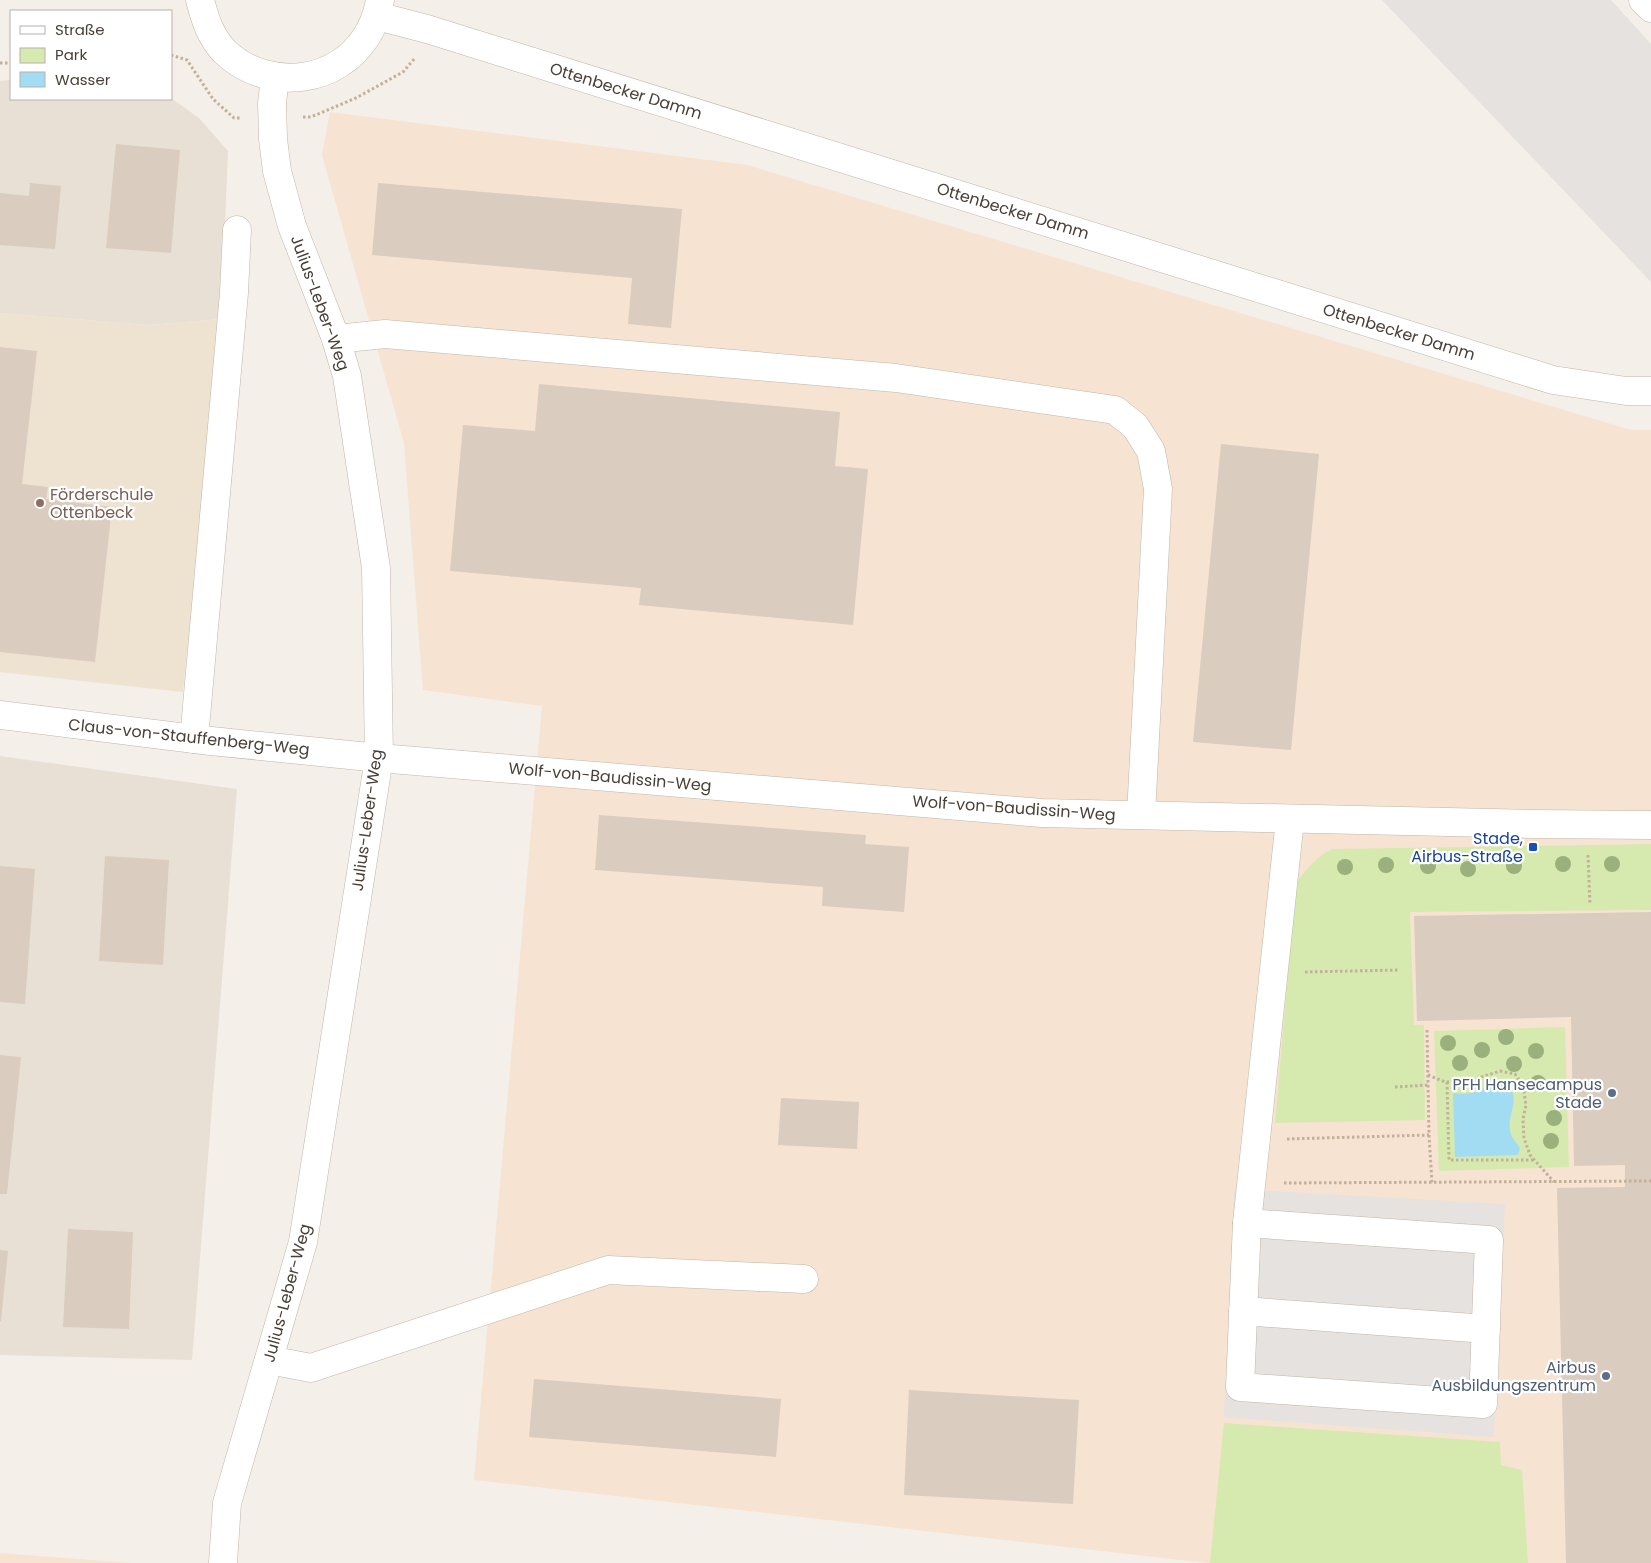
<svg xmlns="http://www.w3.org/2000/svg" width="1651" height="1563" viewBox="0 0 1651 1563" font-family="Poppins,sans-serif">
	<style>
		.residential { fill: #e9e0d5 }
		.commercial { fill: #f7e3d2 }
		.education { fill: #eee2d1 }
		.green { fill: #d6eaaf }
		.parking { fill: #e5e2e0 }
		.water { fill: #a2dcf3 }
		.building { fill: #daccbf }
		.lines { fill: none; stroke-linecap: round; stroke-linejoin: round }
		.minor-casing { stroke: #c0b6aa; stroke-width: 29 }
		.path { stroke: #c3b09a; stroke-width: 3; stroke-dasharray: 2.5 2.5; stroke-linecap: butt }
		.minor { stroke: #fff; stroke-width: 28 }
		.tree { fill: #9ab07d }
		.education-dot { fill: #8d6e63; stroke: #fff; stroke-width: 2 }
		.transit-dot { fill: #1a4fb4; stroke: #fff; stroke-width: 2 }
		.service-dot { fill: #5c6f8a; stroke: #fff; stroke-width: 2 }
		.labels { text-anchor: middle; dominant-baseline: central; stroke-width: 4.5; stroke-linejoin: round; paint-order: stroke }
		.street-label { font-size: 16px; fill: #483f36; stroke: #fff }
		.education-label { font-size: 16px; fill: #785e54; stroke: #fff; text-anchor: start }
		.transit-label { font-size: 16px; fill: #164399; stroke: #fff; text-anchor: end }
		.service-label { font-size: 16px; fill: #4e5e75; stroke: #fff; text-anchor: end }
	</style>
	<rect width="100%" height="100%" fill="#f4efe8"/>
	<g class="residential">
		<polygon points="11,80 11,99 171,98 199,118 228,151 221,319 149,325 0,313 0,81"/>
		<polygon points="0,756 237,789 192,1360 0,1355"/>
	</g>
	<g class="commercial">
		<polygon points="330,112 747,165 1631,430 1651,430 1651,1563 1207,1563 474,1480 542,706 423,690 404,443 322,155"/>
		<polygon points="0,1553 130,1563 0,1563"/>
	</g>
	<polygon class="education" points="0,313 149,325 221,319 183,692 0,672"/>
	<g class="green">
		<path d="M1651,844v66l-241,2 4,113h10l1,95 -150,3 21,-240c12,-16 19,-25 36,-34z"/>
		<polygon points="1565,1027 1569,1167 1439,1171 1434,1031"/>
		<polygon points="1224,1423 1500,1442 1501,1465 1522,1470 1528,1563 1210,1563"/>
	</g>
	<g class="parking">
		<polygon points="1382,0 1611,0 1651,44 1651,282"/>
		<polygon points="1234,1189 1505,1204 1494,1437 1224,1417"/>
	</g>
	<path class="water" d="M1501,1082c26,12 3,33 10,52 1,4 6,9 9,14l-2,7 -63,2 -2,-64c20,3 29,-3 48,-11z"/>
	<g class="building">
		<polygon points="116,144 180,150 171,253 106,248"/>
		<polygon points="30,183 61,186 55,249 0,245 0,193 29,196"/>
		<polygon points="378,183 682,209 671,328 628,324 632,278 372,255"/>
		<polygon points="0,347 37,351 22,484 48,487 46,499 112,507 95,662 0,652"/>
		<polygon points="539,384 840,412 835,466 868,469 853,625 639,605 641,588 450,571 463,425 535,431"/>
		<polygon points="1221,444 1319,454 1291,750 1193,742"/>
		<polygon points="599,815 866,835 865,844 909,847 904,912 822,906 823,887 595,870"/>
		<polygon points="105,856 169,860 163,965 99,961"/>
		<polygon points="0,866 35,869 25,1004 0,1002"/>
		<polygon points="1651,912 1651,1563 1566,1563 1557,1188 1625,1187 1625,1165 1574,1166 1571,1017 1417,1021 1414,916"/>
		<polygon points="0,1055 21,1057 7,1194 0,1194"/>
		<polygon points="781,1098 859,1102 857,1149 778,1145"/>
		<polygon points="68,1229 133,1232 129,1329 63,1327"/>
		<polygon points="0,1250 8,1251 1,1321 0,1321"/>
		<polygon points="534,1379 781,1399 776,1457 529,1437"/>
		<polygon points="909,1390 1079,1400 1073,1504 904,1495"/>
	</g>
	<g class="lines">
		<g class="minor-casing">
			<g id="minor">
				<path d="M200,0c5,19 10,36 24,51 11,11 26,19 40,23 55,15 107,-18 116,-74"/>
				<polyline points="1643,0 1651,8"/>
				<polyline points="377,16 427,29 1553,380 1626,391 1651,391"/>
				<polyline points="336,339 385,334 896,378 1115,410 1135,426 1151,451 1158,489 1141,815"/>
				<polyline points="0,715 211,741 379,758 1042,813 1532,824 1651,825"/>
				<polyline points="194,739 234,293 237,230"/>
				<polygon points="1247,1223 1489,1240 1483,1404 1240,1387"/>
				<polyline points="1247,1223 1290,819"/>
				<polyline points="1243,1311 1486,1329"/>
				<polyline points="269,1360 311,1368 608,1270 804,1279"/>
				<polyline points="223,1563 227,1503 303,1242 379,758 376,568 347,376 336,339 292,226 277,171 273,139 272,103 275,77"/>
			</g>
		</g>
		<g class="path">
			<polyline points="171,55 187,60 213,99 234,118 242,118"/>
			<polyline points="0,63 11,63"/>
			<polyline points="303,117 311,117 356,98 403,72 415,58"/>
			<polyline points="1588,855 1590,905"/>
			<polyline points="1305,972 1400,970"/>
			<polyline points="1427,1030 1429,1135 1432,1183"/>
			<polyline points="1428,1075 1445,1082 1466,1082 1500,1071 1515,1074 1523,1086 1526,1105 1523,1119 1524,1138 1530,1155 1554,1182"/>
			<polyline points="1447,1082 1449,1160 1534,1160"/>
			<polyline points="1395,1087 1428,1085"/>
			<polyline points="1287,1139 1429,1135"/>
			<polyline points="1284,1183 1651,1181"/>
		</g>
		<use href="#minor" class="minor"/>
	</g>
	<g class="tree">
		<circle cx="1563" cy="864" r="8"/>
		<circle cx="1612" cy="864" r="8"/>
		<circle cx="1386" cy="865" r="8"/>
		<circle cx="1428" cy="866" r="8"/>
		<circle cx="1514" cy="866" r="8"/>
		<circle cx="1345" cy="867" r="8"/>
		<circle cx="1468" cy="869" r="8"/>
		<circle cx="1506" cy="1037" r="8"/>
		<circle cx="1448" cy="1043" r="8"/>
		<circle cx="1482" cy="1050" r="8"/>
		<circle cx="1536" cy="1051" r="8"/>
		<circle cx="1460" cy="1063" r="8"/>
		<circle cx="1514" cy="1064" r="8"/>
		<circle cx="1538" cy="1083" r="8"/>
		<circle cx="1554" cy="1118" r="8"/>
		<circle cx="1551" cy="1141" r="8"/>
	</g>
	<circle class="education-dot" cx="40" cy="503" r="5"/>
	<rect class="transit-dot" x="1528" y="842" width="10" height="10" rx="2.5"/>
	<g class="service-dot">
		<circle cx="1612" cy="1093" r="5"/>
		<circle cx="1606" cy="1376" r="5"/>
	</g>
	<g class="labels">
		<g class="street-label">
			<text transform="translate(626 91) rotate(17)">Ottenbecker Damm</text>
			<text transform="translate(1013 211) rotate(17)">Ottenbecker Damm</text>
			<text transform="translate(320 303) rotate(70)">Julius-Leber-Weg</text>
			<text transform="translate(1399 332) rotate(17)">Ottenbecker Damm</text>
			<text transform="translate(189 737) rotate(6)">Claus-von-Stauffenberg-Weg</text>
			<text transform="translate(610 777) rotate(5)">Wolf-von-Baudissin-Weg</text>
			<text transform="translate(1014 808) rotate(4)">Wolf-von-Baudissin-Weg</text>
			<text transform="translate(367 820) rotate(-82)">Julius-Leber-Weg</text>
			<text transform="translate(287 1293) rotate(-75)">Julius-Leber-Weg</text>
		</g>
		<g class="education-label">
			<text x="50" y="494">Förderschule<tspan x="50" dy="18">Ottenbeck</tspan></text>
		</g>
		<g class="transit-label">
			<text x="1523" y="838">Stade,<tspan x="1523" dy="18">Airbus-Straße</tspan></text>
		</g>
		<g class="service-label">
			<text x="1602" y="1084">PFH Hansecampus<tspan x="1602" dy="18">Stade</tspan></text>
			<text x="1596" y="1367">Airbus<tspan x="1596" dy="18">Ausbildungszentrum</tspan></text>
		</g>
	</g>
	<rect x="10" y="10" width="162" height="90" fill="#ffffff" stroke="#b6b2af"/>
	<rect x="20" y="26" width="25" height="8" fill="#ffffff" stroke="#b6b2af"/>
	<text x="55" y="35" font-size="15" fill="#483f36">Straße</text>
	<rect x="20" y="48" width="25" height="15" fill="#d6eaaf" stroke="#b6b2af"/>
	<text x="55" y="60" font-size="15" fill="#483f36">Park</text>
	<rect x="20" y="72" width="25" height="15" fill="#a2dcf3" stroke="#b6b2af"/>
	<text x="55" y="85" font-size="15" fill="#483f36">Wasser</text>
</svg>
